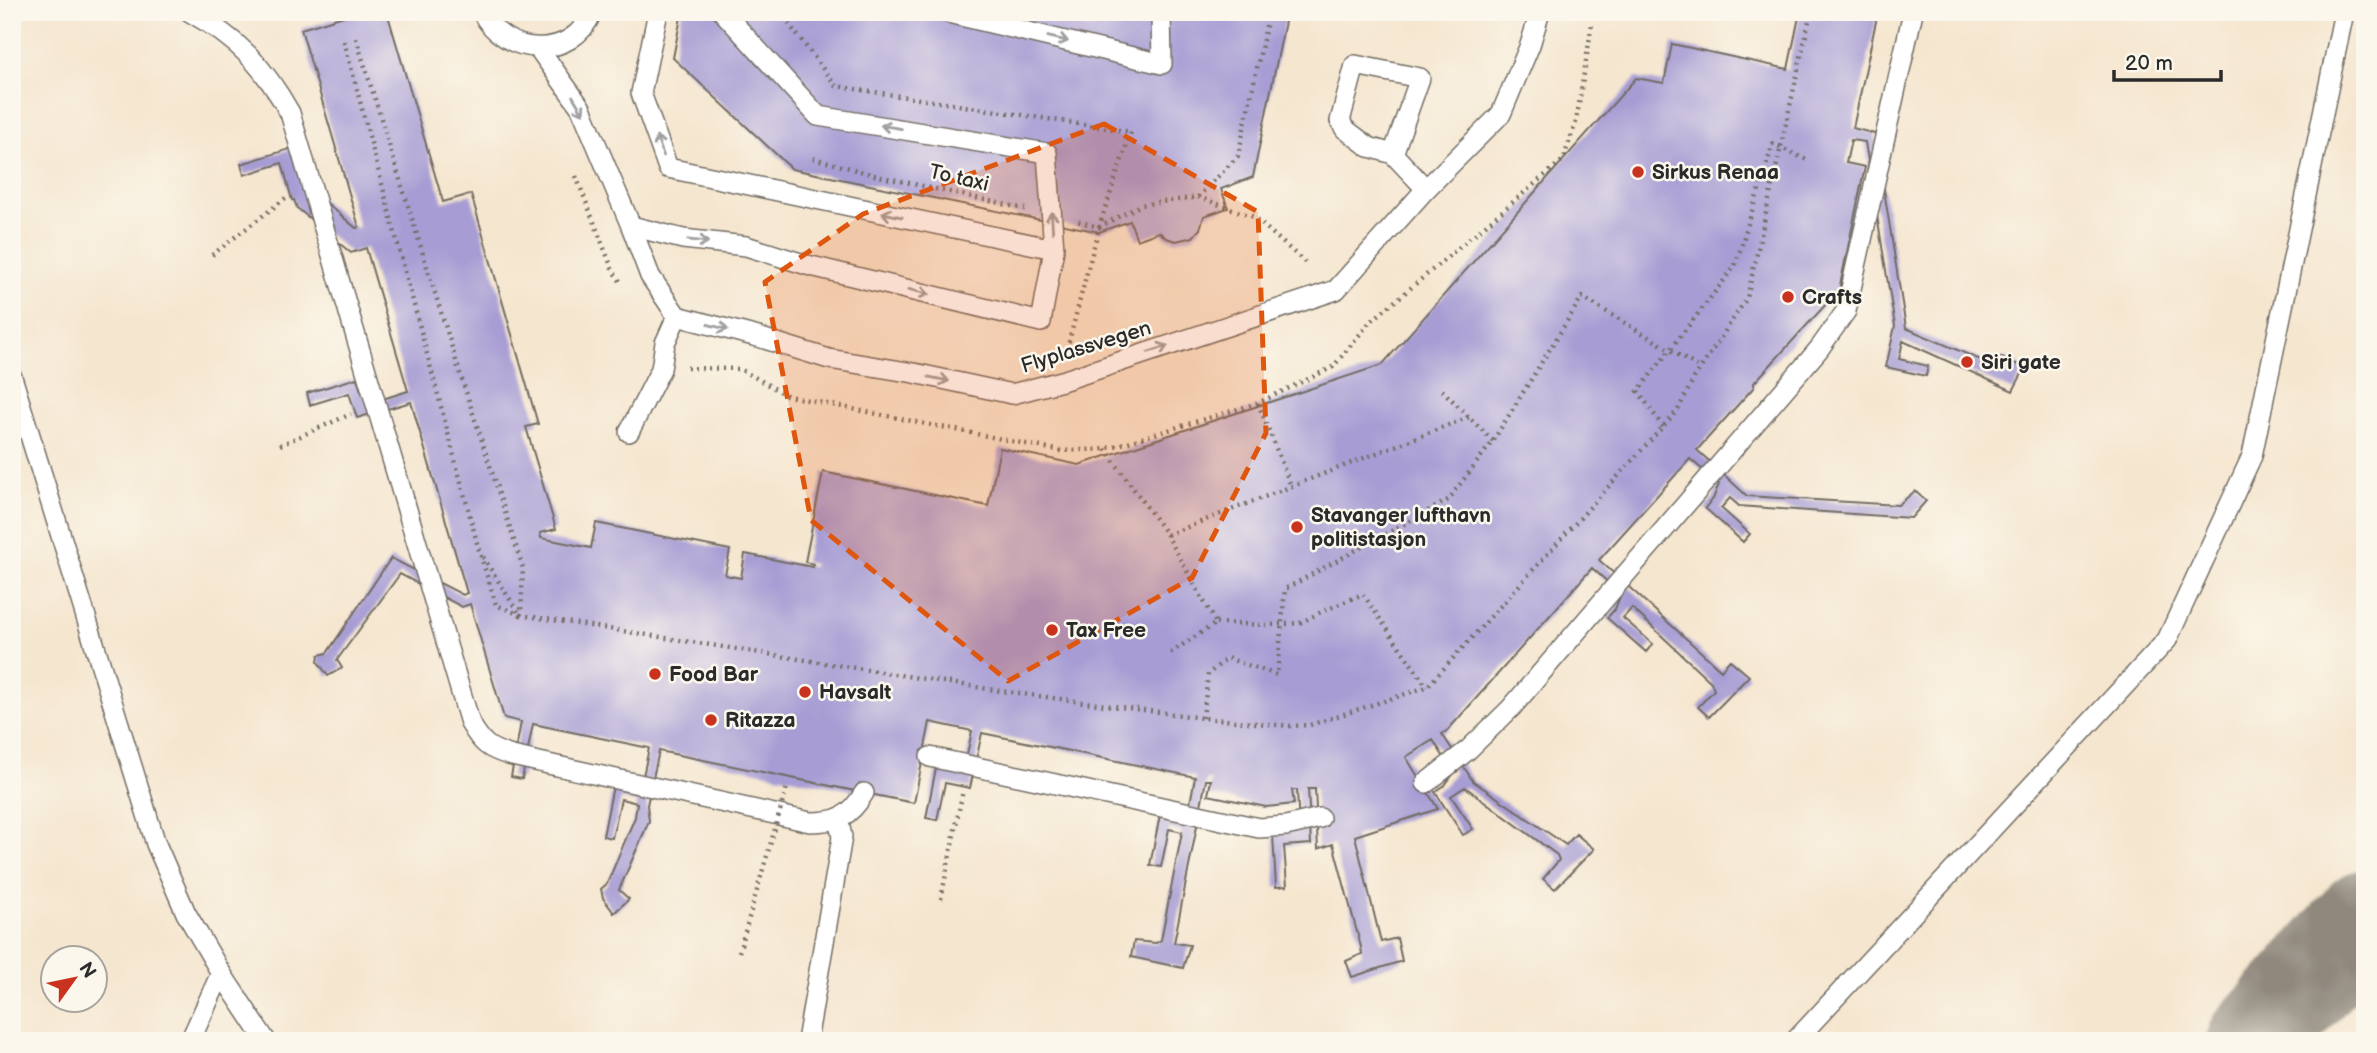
<svg xmlns="http://www.w3.org/2000/svg" width="2377" height="1053" viewBox="0 0 2377 1053" font-family="'Balsamiq Sans',sans-serif">
	<style>
		.lines { fill: none; stroke-linecap: round; stroke-linejoin: round }
		.taxiway { stroke: #90887d; stroke-width: 96 }
		.building { fill: #a79dd4 }
		.service-casing { stroke: #726c64; stroke-width: 22 }
		.path { stroke: #726c64; stroke-width: 4.5; stroke-dasharray: 2 5; stroke-linecap: butt }
		.service { stroke: #fff; stroke-width: 19 }
		.path-bridge { stroke: #726c64; stroke-width: 4.5; stroke-dasharray: 2 5; stroke-linecap: butt }
		.oneway { stroke: #a0a0a0 }
		.marked { fill: #df570e; fill-opacity: 0.2; stroke: #df570e; stroke-width: 5; stroke-dasharray: 14 9; stroke-linejoin: round }
		.poi-dot { fill: #c8321e; stroke: #fbf7ec; stroke-width: 2.5 }
		.labels { text-anchor: middle; dominant-baseline: central; stroke-width: 5; stroke-linejoin: round; paint-order: stroke }
		.poi-label { font-size: 21px; font-weight: bold; fill: #2b2b2b; stroke: #fbf7ec; text-anchor: start }
		.street-label { font-size: 21px; fill: #2b2b2b; stroke: #fbf7ec }
	</style>
	<rect width="100%" height="100%" fill="#fbf7ec"/>
	<filter id="ink" filterUnits="userSpaceOnUse"><feTurbulence type="fractalNoise" baseFrequency=".0143" numOctaves="2"/><feDisplacementMap in="SourceGraphic" scale="14" xChannelSelector="R" yChannelSelector="G"/><feConvolveMatrix kernelMatrix="1 2 1 2 8 2 1 2 1" color-interpolation-filters="sRGB"/></filter>
	<filter id="wash" filterUnits="userSpaceOnUse"><feTurbulence type="fractalNoise" baseFrequency=".00686" numOctaves="4" result="noise"/><feDisplacementMap in="SourceGraphic" scale="28" xChannelSelector="R" yChannelSelector="G"/><feGaussianBlur stdDeviation="1.57" result="paint"/><feColorMatrix in="noise" values="0 0 0 0 0 0 0 0 0 0 0 0 0 0 0 0 0 1.4 0 .05"/><feComposite in="paint" operator="in"/></filter>
	<g filter="url(#wash)">
		<rect width="100%" height="100%" fill="#f5e6cf"/>
		<g class="lines">
			<polyline class="taxiway" points="2255,1041 2365,918"/>
		</g>
		<g id="blocks">
			<g class="building">
				<polygon points="357,12 387,12 443,202 471,194 538,424 526,427 556,529 540,533 541,538 591,548 596,523 730,550 725,575 741,578 745,554 813,567 814,564 805,562 823,472 988,506 1000,448 1079,465 1382,365 1636,78 1664,83 1672,44 1788,69 1800,12 1878,12 1853,128 1875,134 1906,328 1997,367 2001,357 2025,368 2013,391 1903,341 1899,359 1928,366 1926,376 1886,367 1895,326 1865,142 1851,140 1846,163 1865,167 1839,290 1754,383 1754,387 1697,450 1747,496 1898,505 1915,491 1926,501 1911,518 1739,506 1730,498 1721,508 1750,534 1743,542 1705,508 1713,499 1719,484 1690,459 1599,560 1721,670 1730,660 1749,676 1709,717 1698,707 1714,690 1711,682 1632,608 1623,618 1653,644 1646,652 1607,618 1615,609 1621,594 1592,568 1448,730 1442,734 1473,781 1566,845 1576,834 1594,849 1555,889 1543,879 1559,860 1557,855 1465,787 1451,796 1473,829 1463,835 1435,792 1445,785 1454,773 1433,740 1406,757 1438,809 1355,836 1381,942 1397,938 1402,961 1352,977 1346,961 1362,954 1361,947 1334,847 1333,844 1318,849 1315,789 1308,789 1311,844 1284,846 1287,886 1276,887 1273,835 1299,828 1297,790 1292,790 1294,804 1266,807 1208,795 1211,780 1206,780 1174,943 1190,945 1183,968 1131,957 1134,941 1156,943 1161,940 1182,832 1169,829 1161,867 1150,865 1160,815 1188,814 1195,777 982,733 970,788 945,783 937,820 926,818 936,768 947,770 964,768 972,731 930,722 914,803 659,751 647,805 649,821 619,890 629,899 614,913 603,898 601,889 607,884 635,817 637,803 621,799 612,838 603,836 613,786 641,786 649,748 533,724 522,779 511,777 521,722 504,718 470,604 462,607 400,574 337,660 342,668 328,676 318,662 319,655 327,653 391,558 463,595 467,593 411,402 357,418 349,393 310,405 307,393 357,378 361,391 370,403 408,391 366,248 351,253 297,208 294,200 292,200 282,163 244,175 241,164 293,148 315,193 356,228 359,227 301,29"/>
				<polygon points="682,12 1287,12 1253,177 1221,189 1228,208 1204,216 1200,229 1193,237 1176,241 1166,238 1159,232 1137,240 1130,221 1099,232 792,169 673,58"/>
			</g>
		</g>
	</g>
	<g filter="url(#ink)">
		<use href="#blocks" fill-opacity="0" stroke="#726c64" stroke-width="2"/>
		<g class="lines">
			<g class="service-casing">
				<g id="service">
					<path d="M190,12c48,27 73,53 100,101l180,610c12,21 18,26 42,33l298,66c27,0 40,-5 54,-29"/>
					<path d="M482,12c22,45 91,49 110,0"/>
					<polyline points="658,12 641,93 668,168 1054,249"/>
					<polyline points="944,12 1162,64 1161,12"/>
					<polyline points="539,49 581,108 631,226 650,276 677,316 758,337 829,359 914,373 1012,394 1062,381 1336,290 1426,189 1501,114 1530,45 1540,12"/>
					<polyline points="1393,154 1420,78 1355,65 1340,121 1345,129 1369,147 1393,154 1426,189"/>
					<polyline points="631,226 683,239 746,246 807,265 1041,322 1054,249 1047,153 818,116 723,12"/>
					<polyline points="12,377 156,844 186,913 221,973 266,1041"/>
					<polyline points="629,432 661,369 665,343 677,316"/>
					<polyline points="930,757 1259,828 1286,826 1320,818"/>
					<polyline points="1426,783 1468,750 1511,708 1819,349 1846,311 1913,12"/>
					<polyline points="190,1041 221,973"/>
					<polyline points="807,1041 842,837 838,818"/>
					<polyline points="1795,1041 2167,640 2252,456 2344,12"/>
				</g>
			</g>
			<g class="path">
				<polyline points="450,12 455,22"/>
				<polyline points="780,12 836,86 1131,132 1099,227 1077,221"/>
				<polyline points="356,38 458,367 523,568 521,615 1001,691 1203,718 1289,726 1310,725 1427,687 1678,410 1694,378 1747,298 1811,12"/>
				<polyline points="344,41 479,550 496,605 521,615"/>
				<polyline points="813,158 874,175 1025,209"/>
				<polyline points="576,176 613,271 620,281"/>
				<polyline points="1198,197 1238,156 1269,12"/>
				<polyline points="212,255 287,197"/>
				<polyline points="1067,349 1099,227 1141,205 1198,197 1254,217 1308,265"/>
				<polyline points="687,368 740,369 788,396 1061,451 1105,449 1258,403 1333,367 1369,323 1563,160 1576,122 1592,24"/>
				<polyline points="1442,390 1493,441"/>
				<polyline points="1258,403 1291,486"/>
				<polyline points="1663,427 1638,391 1735,266 1773,144 1809,161"/>
				<polyline points="280,445 351,414"/>
				<polyline points="1105,449 1167,535 1216,623 1167,655"/>
				<polyline points="1167,535 1469,417"/>
				<polyline points="483,557 520,615"/>
				<polyline points="1216,623 1269,625 1300,623 1321,612 1363,594 1427,687"/>
				<polyline points="1203,718 1208,674 1227,658 1277,675 1285,589 1448,500 1493,441 1582,297 1700,368"/>
				<polyline points="941,899 963,790"/>
			</g>
			<use href="#service" class="service"/>
			<polyline class="path-bridge" points="739,952 787,787"/>
		</g>
		<defs><path id="oneway-shaft" d="M-6 0H5M1.5-3L5.5 0L1.5 3" fill="none" stroke-width="1.6" stroke-linecap="round" stroke-linejoin="round" transform="scale(1.75)"/></defs>
		<g class="oneway">
			<use href="#oneway-shaft" transform="translate(1058 39) rotate(13)"/>
			<use href="#oneway-shaft" transform="translate(578 105) rotate(59)"/>
			<use href="#oneway-shaft" transform="translate(891 127) rotate(-171)"/>
			<use href="#oneway-shaft" transform="translate(660 146) rotate(-110)"/>
			<use href="#oneway-shaft" transform="translate(892 215) rotate(-168)"/>
			<use href="#oneway-shaft" transform="translate(1052 222) rotate(-94)"/>
			<use href="#oneway-shaft" transform="translate(698 241) rotate(6)"/>
			<use href="#oneway-shaft" transform="translate(919 292) rotate(14)"/>
			<use href="#oneway-shaft" transform="translate(718 327) rotate(15)"/>
			<use href="#oneway-shaft" transform="translate(1158 349) rotate(-18)"/>
			<use href="#oneway-shaft" transform="translate(939 379) rotate(12)"/>
		</g>
	</g>
	<path class="marked" d="M1104,124l154,88 8,221 -74,145 -184,103 -197,-161 -46,-238 98,-68z"/>
	<g class="poi-dot">
		<circle cx="1638" cy="172" r="7"/>
		<circle cx="1788" cy="297" r="7"/>
		<circle cx="1967" cy="362" r="7"/>
		<circle cx="1297" cy="527" r="7"/>
		<circle cx="1052" cy="630" r="7"/>
		<circle cx="655" cy="674" r="7"/>
		<circle cx="805" cy="692" r="7"/>
		<circle cx="711" cy="720" r="7"/>
	</g>
	<g class="labels">
		<g class="poi-label">
			<text x="1652" y="172">Sirkus Renaa</text>
			<text x="1802" y="297">Crafts</text>
			<text x="1981" y="362">Siri gate</text>
			<text x="1311" y="515">Stavanger lufthavn<tspan x="1311" dy="24">politistasjon</tspan></text>
			<text x="1066" y="630">Tax Free</text>
			<text x="669" y="674">Food Bar</text>
			<text x="819" y="692">Havsalt</text>
			<text x="725" y="720">Ritazza</text>
		</g>
		<g class="street-label">
			<text transform="translate(959 178) rotate(13)">To taxi</text>
			<text transform="translate(1086 347) rotate(-17)">Flyplassvegen</text>
		</g>
	</g>
	<rect width="2377" height="1053" fill="none" stroke="#fbf7ec" stroke-width="42"/>
	<g transform="translate(74 979) rotate(57)"><circle r="33" fill="#fbf7ec" stroke="#a8a59f" stroke-width="2"/>
	<path d="M0-5L12 26L0 18L-12 26Z" fill="#c8321e"/>
	<text y="-10" font-size="19" font-weight="bold" text-anchor="middle" fill="#2b2b2b">N</text>
	</g>
	<path d="M2114 70v10h107v-10" fill="none" stroke="#2b2b2b" stroke-width="3.5"/>
	<text x="2125" y="70" font-size="21" fill="#2b2b2b" stroke="#fbf7ec" stroke-width="5" paint-order="stroke">20 m</text>
</svg>
